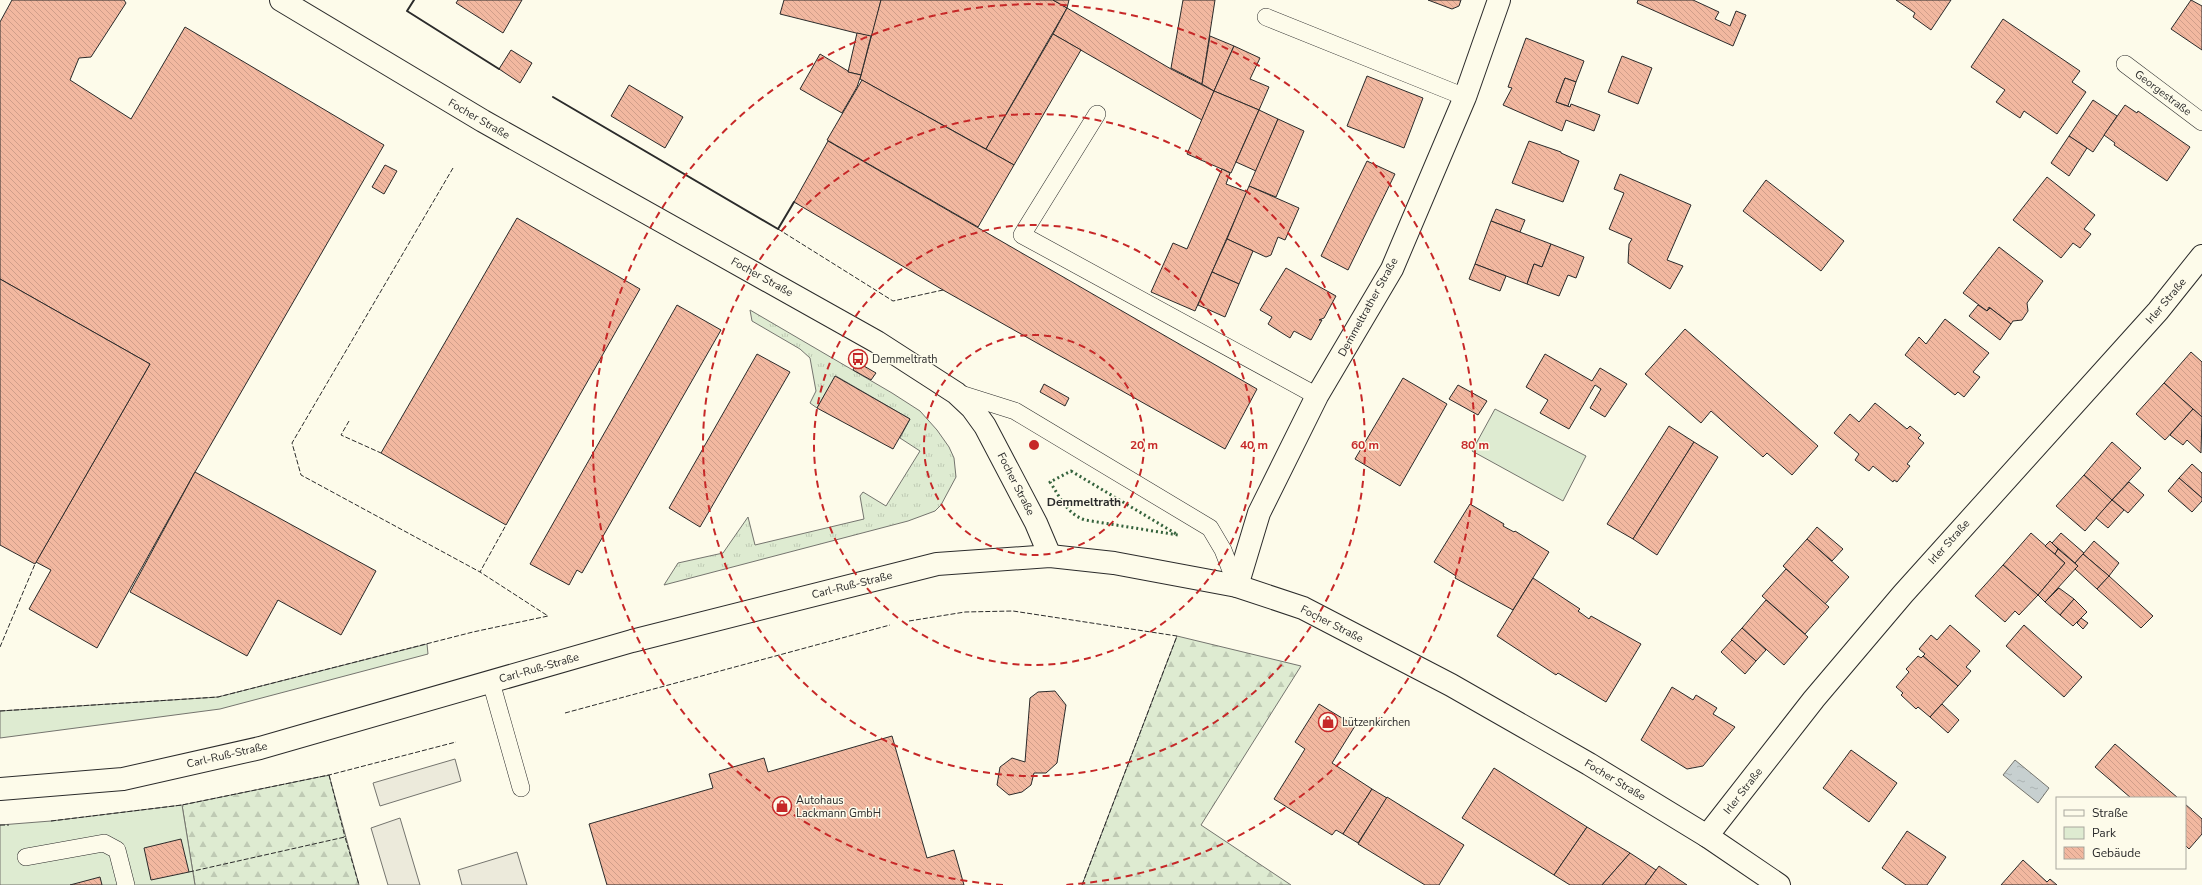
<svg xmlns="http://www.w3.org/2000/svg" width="2202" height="885" viewBox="0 0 2202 885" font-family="'Nunito Sans',sans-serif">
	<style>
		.grass { fill: url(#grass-tufts); stroke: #74746e }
		.forest { fill: url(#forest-firs); stroke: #74746e }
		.green { fill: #deebd1; stroke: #74746e }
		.parking { fill: #eceadb; stroke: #74746e }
		.water { fill: url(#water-ripples); stroke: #74746e }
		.building { fill: url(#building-back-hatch); stroke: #2b2b2b }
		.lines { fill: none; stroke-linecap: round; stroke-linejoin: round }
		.service-casing { stroke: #2b2b2b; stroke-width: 18 }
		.minor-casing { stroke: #2b2b2b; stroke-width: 24 }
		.secondary-casing { stroke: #2b2b2b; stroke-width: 24 }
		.service { stroke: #fdfbea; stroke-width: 17 }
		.minor { stroke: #fdfbea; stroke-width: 22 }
		.secondary { stroke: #fdfbea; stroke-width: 22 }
		.hedge { stroke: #34623c; stroke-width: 3; stroke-dasharray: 2 3; stroke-linecap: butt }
		.fence { stroke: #2b2b2b; stroke-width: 1; stroke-dasharray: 5 2; stroke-linecap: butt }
		.wall { stroke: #2b2b2b; stroke-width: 2 }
		.ring { fill: none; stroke: #c62828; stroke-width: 2; stroke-dasharray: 7 5 }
		.labels { text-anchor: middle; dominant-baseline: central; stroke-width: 3; stroke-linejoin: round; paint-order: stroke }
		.street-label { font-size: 11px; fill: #2b2b2b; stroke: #fdfbea }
		.poi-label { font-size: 11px; fill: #2b2b2b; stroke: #fdfbea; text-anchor: start }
		.neighbourhood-label { font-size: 12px; font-weight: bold; fill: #2b2b2b; stroke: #fdfbea }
		.centre { fill: #c62828; stroke: #fdfbea; stroke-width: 2 }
		.ring-label { font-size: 12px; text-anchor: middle; font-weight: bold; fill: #c62828; stroke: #fdfbea; stroke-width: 3; stroke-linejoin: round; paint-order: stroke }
	</style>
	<defs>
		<pattern id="grass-tufts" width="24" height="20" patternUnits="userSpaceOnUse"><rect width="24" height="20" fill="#deebd1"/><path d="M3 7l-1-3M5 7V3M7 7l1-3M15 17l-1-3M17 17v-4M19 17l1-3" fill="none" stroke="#bfcab4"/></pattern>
		<pattern id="forest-firs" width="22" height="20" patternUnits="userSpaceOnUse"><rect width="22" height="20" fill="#deebd1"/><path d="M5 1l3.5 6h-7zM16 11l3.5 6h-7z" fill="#bfcab4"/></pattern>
		<pattern id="water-ripples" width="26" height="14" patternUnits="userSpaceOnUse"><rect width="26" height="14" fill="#c7d0d0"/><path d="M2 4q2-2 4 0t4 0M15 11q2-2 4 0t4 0" fill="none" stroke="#abb3b3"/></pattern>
		<pattern id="building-back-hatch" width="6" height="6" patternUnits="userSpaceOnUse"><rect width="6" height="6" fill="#f2b8a0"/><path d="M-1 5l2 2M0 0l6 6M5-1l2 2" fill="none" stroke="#d09e8a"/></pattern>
	</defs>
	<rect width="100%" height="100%" fill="#fdfbea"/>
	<polygon class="grass" points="750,310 892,393 920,411 937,430 949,447 954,458 956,477 941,505 935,511 908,521 664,585 678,563 723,553 748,517 755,545 864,519 860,496 863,492 886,506 920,451 900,438 910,419 836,376 817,408 810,403 816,391 810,358 800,349 752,321"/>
	<g class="forest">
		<polygon points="1177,636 1301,666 1201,825 1291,885 1082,885"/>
		<polygon points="329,775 359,885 195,885 182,805"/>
	</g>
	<g class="green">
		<polygon points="1495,409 1586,456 1563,501 1472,451"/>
		<polygon points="427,644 428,654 220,709 0,738 0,711 218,697"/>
		<polygon points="182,805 195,885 0,885 0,825 51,821"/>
	</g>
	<g class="parking">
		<polygon points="455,759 461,781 380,806 373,783"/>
		<polygon points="400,818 420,885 388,885 371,828"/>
		<polygon points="517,852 527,885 462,885 458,870"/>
	</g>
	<polygon class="water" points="2015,760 2049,788 2038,803 2003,775"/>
	<g class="building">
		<polygon points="12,0 124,0 126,3 91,57 79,58 70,80 131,119 185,27 384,145 195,472 97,648 29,609 51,570 36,562 150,364 0,279 0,22"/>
		<polygon points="458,0 522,0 503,33 456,3"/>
		<polygon points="784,0 881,0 872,37 780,14"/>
		<polygon points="881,0 1053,0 1067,8 986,149 860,79"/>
		<polygon points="1053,0 1069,0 1067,8"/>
		<polygon points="1183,0 1215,0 1202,84 1171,68"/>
		<polygon points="1428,0 1461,0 1459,6 1452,9"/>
		<polygon points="1638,0 1693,0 1719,12 1715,19 1730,26 1736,11 1746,15 1733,46 1637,3"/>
		<polygon points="1896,0 1951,0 1931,30 1913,17 1915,13"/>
		<polygon points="2191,0 2202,6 2202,50 2171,29"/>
		<polygon points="1067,8 1171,69 1214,91 1202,120 1053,34"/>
		<polygon points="2003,19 2080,71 2072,82 2086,92 2057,134 2024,111 2020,118 1996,102 2005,90 1971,67"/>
		<polygon points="857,33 871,36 861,75 848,72"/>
		<polygon points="1053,34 1081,50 1014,165 986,149"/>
		<polygon points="1210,36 1234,46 1214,91 1202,84"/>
		<polygon points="1526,38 1584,61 1576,82 1565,78 1556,102 1570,107 1571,104 1600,115 1594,131 1566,120 1562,131 1503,105 1512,88 1508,87"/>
		<polygon points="1234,46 1260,58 1250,79 1269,87 1259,110 1214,91"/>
		<polygon points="511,50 532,63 520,83 499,69"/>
		<polygon points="820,54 848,71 848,72 861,75 857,87 842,113 800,89"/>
		<polygon points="1622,56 1652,68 1638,104 1608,92"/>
		<polygon points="1367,76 1423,98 1404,148 1347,126"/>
		<polygon points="1565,78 1576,82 1568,106 1556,102"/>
		<polygon points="862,80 1014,165 978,227 827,140"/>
		<polygon points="629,85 683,117 665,148 611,116"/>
		<polygon points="1214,91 1259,110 1231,173 1187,154"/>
		<polygon points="2093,100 2117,116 2093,152 2069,136"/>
		<polygon points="2125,105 2137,113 2138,111 2190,147 2167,181 2114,145 2115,143 2104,135"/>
		<polygon points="1259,110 1278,119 1256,171 1236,162"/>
		<polygon points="1278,119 1304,131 1276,197 1249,186"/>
		<polygon points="2069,136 2087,148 2069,176 2051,163"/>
		<polygon points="828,141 1257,389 1225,449 943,290 794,202"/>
		<polygon points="1529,141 1561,152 1561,153 1579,161 1563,202 1512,183"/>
		<polygon points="1367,161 1395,174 1348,270 1321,256"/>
		<polygon points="385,165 397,171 384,194 372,187"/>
		<polygon points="1222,169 1230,173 1226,184 1247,192 1195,311 1151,292 1173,243 1187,249"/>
		<polygon points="1620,174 1691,205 1667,260 1683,266 1670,289 1628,263 1629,244 1632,239 1609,229 1624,193 1614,189"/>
		<polygon points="2047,177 2095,215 2084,229 2091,234 2080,248 2073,243 2061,258 2013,220"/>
		<polygon points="1766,180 1844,241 1821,271 1743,211"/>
		<polygon points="1249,186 1299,208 1285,240 1278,237 1271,255 1266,257 1227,239"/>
		<polygon points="1496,209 1525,220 1520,232 1491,221"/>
		<polygon points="517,218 640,289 506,525 381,453"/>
		<polygon points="1491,221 1551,244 1542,267 1534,264 1527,284 1475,264"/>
		<polygon points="1227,239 1253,251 1239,284 1212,272"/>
		<polygon points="1551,244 1584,257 1576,278 1568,275 1559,296 1527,284 1534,264 1542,267"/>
		<polygon points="1999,247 2043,281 2027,303 2028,311 2022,320 2013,321 2011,324 1989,307 1987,311 1963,293"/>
		<polygon points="1475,264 1506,276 1500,291 1469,279"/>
		<polygon points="1286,268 1336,296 1324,318 1319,320 1322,320 1311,340 1294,331 1290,338 1274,328 1268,324 1272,317 1260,310"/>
		<polygon points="1212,272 1239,284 1225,317 1198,305"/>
		<polygon points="0,279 150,364 35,564 0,545"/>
		<polygon points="677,305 721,330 582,573 577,570 569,585 530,564"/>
		<polygon points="1978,305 1987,311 1990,308 2011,324 2000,340 1969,316"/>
		<polygon points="1945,319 1989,353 1973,372 1980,377 1964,397 1958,392 1955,395 1905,355 1919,337 1926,344"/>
		<polygon points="1685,329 1818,446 1792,475 1767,453 1763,457 1711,411 1701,423 1645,374"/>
		<polygon points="2191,352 2202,362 2202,417 2164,383"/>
		<polygon points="757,354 790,372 700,527 669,508"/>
		<polygon points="1545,354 1592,381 1600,368 1627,384 1605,417 1590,408 1601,389 1595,385 1569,429 1540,413 1548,400 1526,387"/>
		<polygon points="857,362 876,373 871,380 853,370"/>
		<polygon points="835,376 910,419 893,449 817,408"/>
		<polygon points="1403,378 1447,404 1400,486 1355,459"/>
		<polygon points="2164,383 2193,409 2165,440 2136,414"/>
		<polygon points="1044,384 1069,398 1065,406 1040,392"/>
		<polygon points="1458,385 1487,401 1478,415 1449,399"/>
		<polygon points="1875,403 1907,429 1910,426 1921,435 1918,438 1924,443 1907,464 1910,466 1897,482 1894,480 1893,482 1873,466 1869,471 1855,460 1859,454 1834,433 1850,414 1859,422"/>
		<polygon points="2193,409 2202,417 2201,453 2187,440 2183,445 2170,435"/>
		<polygon points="1669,426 1694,442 1633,539 1607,524"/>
		<polygon points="1694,442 1718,457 1657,555 1633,539"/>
		<polygon points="2112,442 2141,468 2112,500 2084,475"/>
		<polygon points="2192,464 2202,473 2202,498 2179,478"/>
		<polygon points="195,472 376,571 341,635 278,600 247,656 130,592"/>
		<polygon points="2084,475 2112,500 2085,531 2056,506"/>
		<polygon points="2179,478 2202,498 2202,501 2192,512 2168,491"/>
		<polygon points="2129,482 2144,495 2128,513 2112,500"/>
		<polygon points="2112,500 2124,510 2108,528 2096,518"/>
		<polygon points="1470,504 1504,524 1503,526 1514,532 1515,531 1549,552 1513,610 1455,578 1456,576 1434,562"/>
		<polygon points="1817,527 1843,549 1832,561 1807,539"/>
		<polygon points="2031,533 2065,563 2038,595 2003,565"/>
		<polygon points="2061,533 2084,553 2075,563 2052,543"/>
		<polygon points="1807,539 1849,577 1825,604 1783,566"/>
		<polygon points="2050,541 2058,549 2055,554 2045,546"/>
		<polygon points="2094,541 2119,563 2109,576 2083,554"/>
		<polygon points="2058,549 2078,566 2045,602 2038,595 2065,563 2055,554"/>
		<polygon points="2083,554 2109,576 2097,589 2075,569 2078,566 2075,563"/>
		<polygon points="2003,565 2038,595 2019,615 2015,611 2005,622 1975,596"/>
		<polygon points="1786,569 1829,607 1805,634 1762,596"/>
		<polygon points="2109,576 2153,616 2141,628 2097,589"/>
		<polygon points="1533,578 1580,609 1578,611 1589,619 1591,616 1641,644 1606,702 1558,673 1556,675 1497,636"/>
		<polygon points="2059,588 2074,599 2060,615 2045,602"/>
		<polygon points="2074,599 2087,612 2073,626 2060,615"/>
		<polygon points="1766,600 1808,637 1784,665 1742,628"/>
		<polygon points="2081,618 2088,623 2083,629 2077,623"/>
		<polygon points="1950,625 1980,651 1966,667 1971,671 1958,686 1923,656 1925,654 1919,649 1931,635 1937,640"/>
		<polygon points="2024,625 2082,677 2064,697 2006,646"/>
		<polygon points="1742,628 1766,650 1756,661 1731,640"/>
		<polygon points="1732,640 1756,661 1745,674 1721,652"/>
		<polygon points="1918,656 1921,658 1923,656 1958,686 1930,717 1918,707 1916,709 1901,695 1903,693 1896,687 1909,672 1906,669"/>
		<polygon points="1672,687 1693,700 1696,695 1717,708 1713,714 1735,727 1703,766 1687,769 1641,740"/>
		<polygon points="1055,691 1066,705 1057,763 1046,773 1034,773 1031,785 1022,792 1009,795 997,785 1000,767 1012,758 1025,762 1030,698 1038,692"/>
		<polygon points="1319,704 1355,726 1332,763 1372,789 1343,834 1336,830 1332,835 1274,799 1305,749 1295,742"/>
		<polygon points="1942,704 1959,720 1948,733 1930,717"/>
		<polygon points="892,736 927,858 954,850 964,885 607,885 589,824 713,788 709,774 764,758 768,772"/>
		<polygon points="2115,744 2178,798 2131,798 2095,767"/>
		<polygon points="1851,750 1897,783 1869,822 1823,788"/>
		<polygon points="1494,768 1587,827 1554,875 1462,818"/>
		<polygon points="1372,789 1387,798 1358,843 1343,834"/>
		<polygon points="1387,797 1464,845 1439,885 1425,885 1358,844"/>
		<polygon points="2185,804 2202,819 2202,834 2189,849 2185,845"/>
		<polygon points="1587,827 1630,853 1602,885 1570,885 1554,875"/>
		<polygon points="1907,831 1946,857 1927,885 1906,885 1882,868"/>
		<polygon points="181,839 189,872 151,880 144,848"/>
		<polygon points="1630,853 1656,870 1645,885 1602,885"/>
		<polygon points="2023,860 2047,882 2050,879 2057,885 2001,885"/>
		<polygon points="1659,866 1687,885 1645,885"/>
		<polygon points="100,877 102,885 70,885"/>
	</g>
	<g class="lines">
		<g class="service-casing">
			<g id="service">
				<polyline points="1266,17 1465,97"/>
				<polyline points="2125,64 2202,122"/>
				<polyline points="1097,114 1022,235 1317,396"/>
				<polyline points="958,393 1015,411 1210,528 1223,550 1237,586"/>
				<polyline points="491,682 521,788"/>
				<polyline points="26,857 104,843 117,850 126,885"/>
			</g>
		</g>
		<g class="minor-casing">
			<g id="minor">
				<polyline points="281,0 483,121 877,342 956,393 972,408 985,426 1036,523 1050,556"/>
				<polyline points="1237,586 1259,513 1317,396 1392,269 1465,97 1499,0"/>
				<polyline points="1707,836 1814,699 1903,594 2158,311 2202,256"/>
			</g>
		</g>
		<g class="secondary-casing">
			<polyline id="secondary" points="0,789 123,779 260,748 632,641 937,564 1050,556 1114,563 1237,586 1303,608 1451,685 1589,764 1707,836 1779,885"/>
		</g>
		<use href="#service" class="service"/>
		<use href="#minor" class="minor"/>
		<use href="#secondary" class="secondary"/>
		<path class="hedge" d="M1071,471l107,64 -93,-15c-18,-6 -25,-23 -35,-38z"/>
		<g class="fence">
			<polyline points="453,168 292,443 301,475 480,572"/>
			<polyline points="778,229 893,301 943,290"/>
			<polyline points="349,421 341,435 381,453"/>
			<polyline points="909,621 965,612 1013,611 1177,636 1082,885"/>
			<polyline points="0,647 35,564"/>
			<polyline points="0,711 218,697 473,632 548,616 480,572 506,525"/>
			<polyline points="565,713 890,625"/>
			<polyline points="329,775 345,837"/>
			<polyline points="51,821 182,805 329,775 456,742"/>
			<polyline points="0,825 9,825"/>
			<polyline points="189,872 345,837 359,885"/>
		</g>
		<g class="wall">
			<polyline points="414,0 407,11 499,69"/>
			<polyline points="553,97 778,229 794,202"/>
		</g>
	</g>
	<g class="ring">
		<circle cx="1034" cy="445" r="110"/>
		<circle cx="1034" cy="445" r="220"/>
		<circle cx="1034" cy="445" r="331"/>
		<path d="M1003 885A441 441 0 1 1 1065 885"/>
	</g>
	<defs>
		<g id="bus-ring" transform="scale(1)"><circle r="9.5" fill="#fdfbea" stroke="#c62828" stroke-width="1.5"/><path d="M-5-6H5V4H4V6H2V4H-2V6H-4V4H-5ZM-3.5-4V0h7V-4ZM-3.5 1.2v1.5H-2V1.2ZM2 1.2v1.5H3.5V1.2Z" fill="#c62828"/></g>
		<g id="shop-ring" transform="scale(1)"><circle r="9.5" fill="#fdfbea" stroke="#c62828" stroke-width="1.5"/><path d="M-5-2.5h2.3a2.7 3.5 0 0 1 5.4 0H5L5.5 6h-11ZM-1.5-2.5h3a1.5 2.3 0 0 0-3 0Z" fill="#c62828"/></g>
	</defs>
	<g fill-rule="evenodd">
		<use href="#bus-ring" x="858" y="359"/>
		<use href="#shop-ring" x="1328" y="722"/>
		<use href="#shop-ring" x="782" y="806"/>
	</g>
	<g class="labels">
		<g class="street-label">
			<text transform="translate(2163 93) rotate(37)">Georgestraße</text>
			<text transform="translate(479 119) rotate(30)">Focher Straße</text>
			<text transform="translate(762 277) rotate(29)">Focher Straße</text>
			<text transform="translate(2166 301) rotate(-50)">Irler Straße</text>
			<text transform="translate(1368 307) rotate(-61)">Demmeltrather Straße</text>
			<text transform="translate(1016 484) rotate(63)">Focher Straße</text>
			<text transform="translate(1949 542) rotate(-48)">Irler Straße</text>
			<text transform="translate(852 585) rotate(-14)">Carl-Ruß-Straße</text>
			<text transform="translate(1332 624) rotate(27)">Focher Straße</text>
			<text transform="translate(539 668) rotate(-16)">Carl-Ruß-Straße</text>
			<text transform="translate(227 755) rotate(-13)">Carl-Ruß-Straße</text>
			<text transform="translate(1615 780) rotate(31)">Focher Straße</text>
			<text transform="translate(1743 791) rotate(-52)">Irler Straße</text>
		</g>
		<g class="poi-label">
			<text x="872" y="359">Demmeltrath</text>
			<text x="1342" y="722">Lützenkirchen</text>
			<text x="796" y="800">Autohaus<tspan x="796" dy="13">Lackmann GmbH</tspan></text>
		</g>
		<g class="neighbourhood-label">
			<text x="1084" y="502">Demmeltrath</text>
		</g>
	</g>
	<circle cx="1034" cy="445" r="6" class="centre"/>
	<g class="ring-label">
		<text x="1144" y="449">20 m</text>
		<text x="1254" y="449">40 m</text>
		<text x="1365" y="449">60 m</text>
		<text x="1475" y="449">80 m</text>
	</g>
	<rect x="2056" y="797" width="130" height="72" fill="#fdfbea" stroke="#a9a89e"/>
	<rect x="2064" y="810" width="20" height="6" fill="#fdfbea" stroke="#a9a89e"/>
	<text x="2092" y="817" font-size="12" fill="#2b2b2b">Straße</text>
	<rect x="2064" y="827" width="20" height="12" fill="#deebd1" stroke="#a9a89e"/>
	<text x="2092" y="837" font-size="12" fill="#2b2b2b">Park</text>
	<rect x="2064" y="847" width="20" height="12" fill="url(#building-back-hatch)" stroke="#a9a89e"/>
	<text x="2092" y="857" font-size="12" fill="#2b2b2b">Gebäude</text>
</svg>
